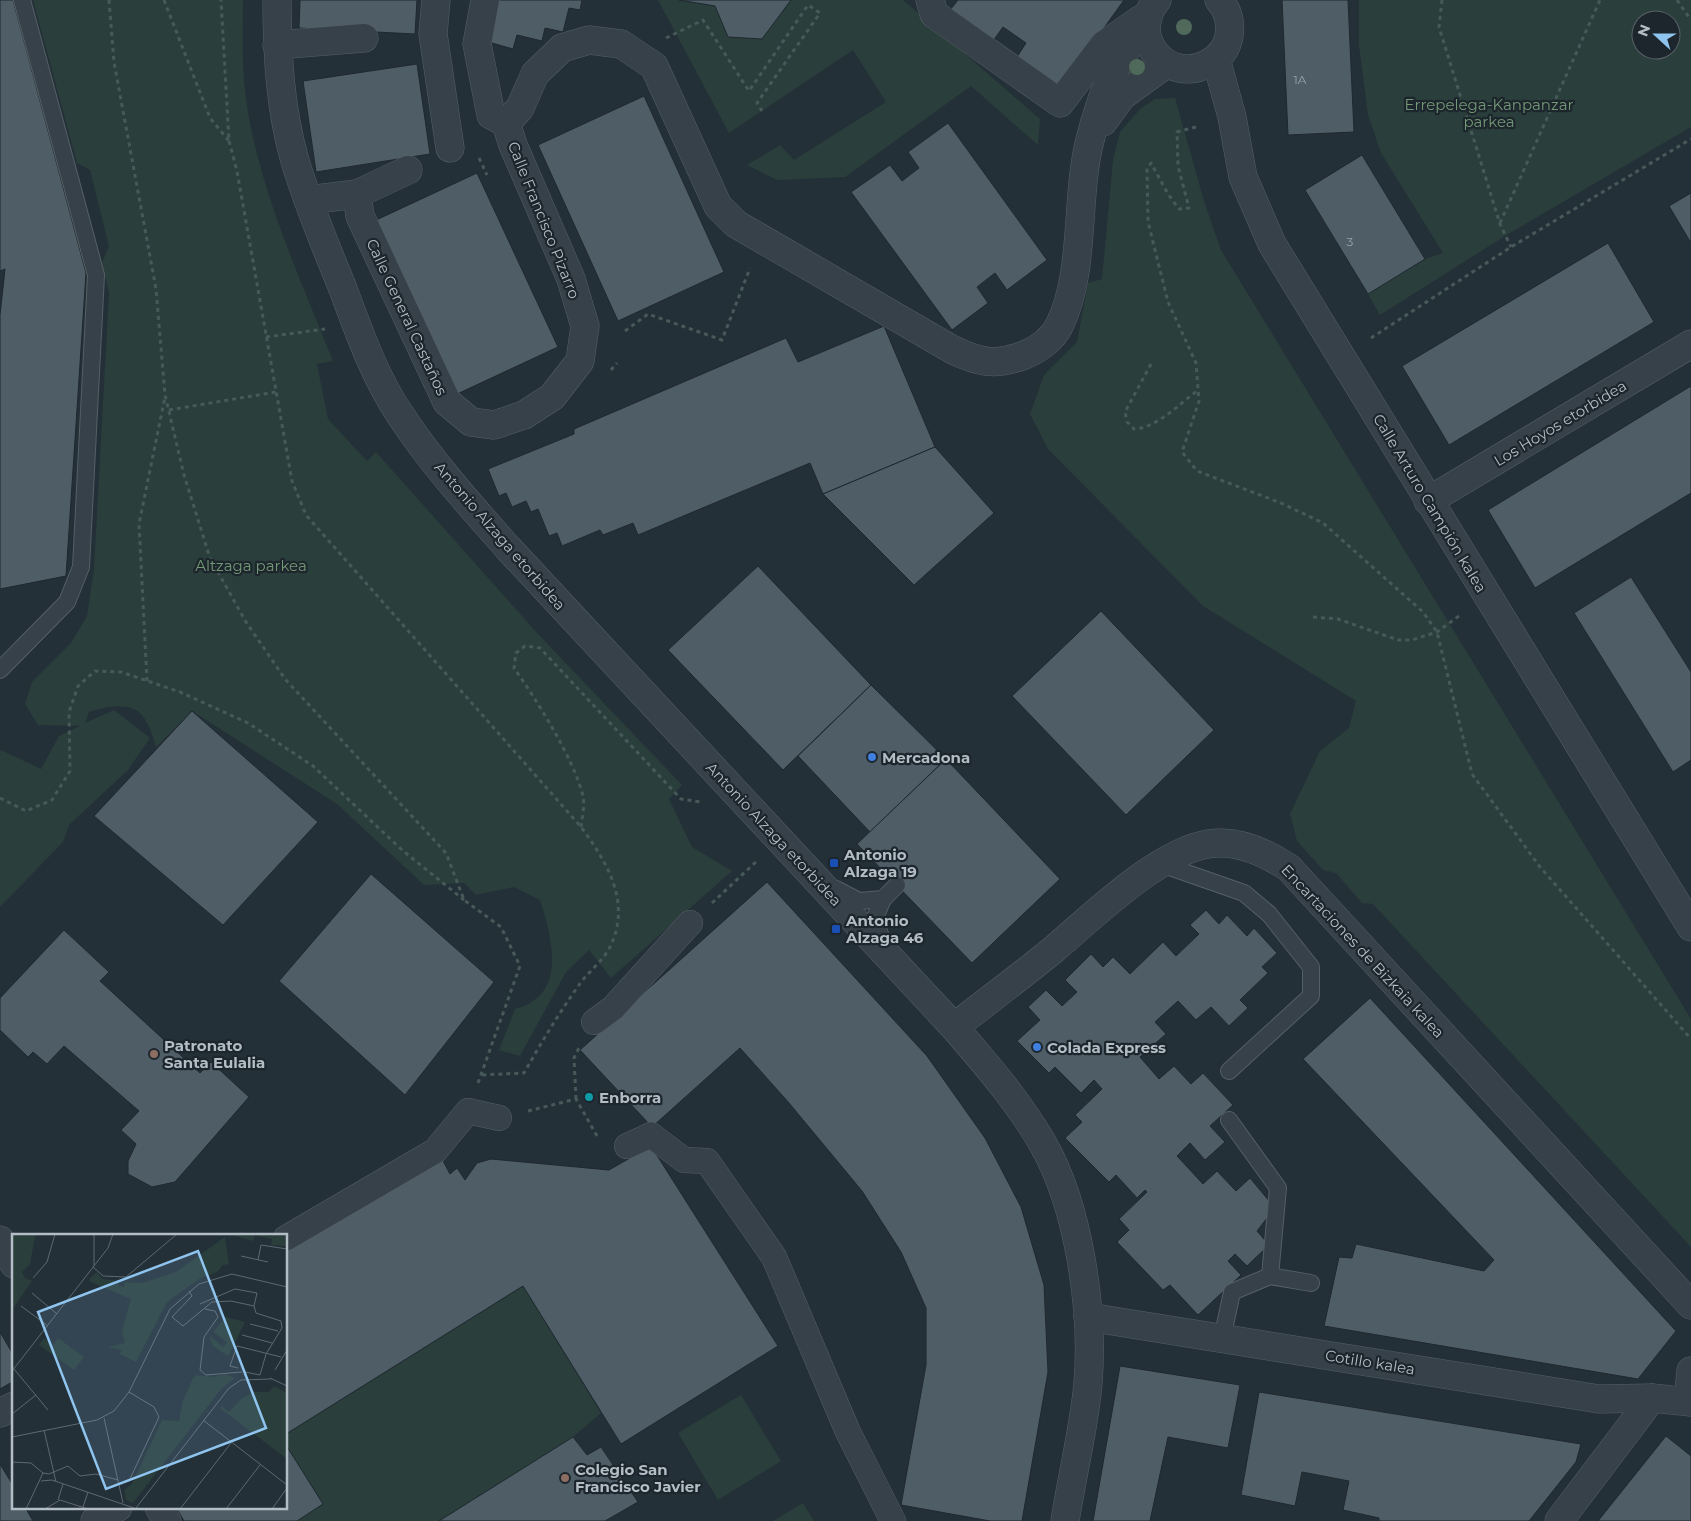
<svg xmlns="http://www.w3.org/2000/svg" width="1691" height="1521" viewBox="0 0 1691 1521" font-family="Montserrat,sans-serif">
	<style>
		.green { fill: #2a3e3b; fill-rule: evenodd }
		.building { fill: #4f5d67; stroke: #1f282f }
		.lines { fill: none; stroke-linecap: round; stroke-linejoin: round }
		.service-casing { stroke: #555f66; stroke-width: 18 }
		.pedestrian-casing { stroke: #555f66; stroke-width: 26 }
		.minor-casing { stroke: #555f66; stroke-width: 29 }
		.tertiary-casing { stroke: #555f66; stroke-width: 29 }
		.path { stroke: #475a59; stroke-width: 3; stroke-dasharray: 4 4; stroke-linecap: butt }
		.service { stroke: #374149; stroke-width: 16 }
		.pedestrian { stroke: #374149; stroke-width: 25 }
		.minor { stroke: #374149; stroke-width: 28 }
		.tertiary { stroke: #374149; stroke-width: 28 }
		.tree { fill: #4f695a }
		.shop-dot { fill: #3f7fe0; stroke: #1d262d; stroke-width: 2 }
		.transit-dot { fill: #1a4fb4; stroke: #1d262d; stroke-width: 2 }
		.education-dot { fill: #8d6e63; stroke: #1d262d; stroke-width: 2 }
		.culture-dot { fill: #0f9aa8; stroke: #1d262d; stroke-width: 2 }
		.labels { text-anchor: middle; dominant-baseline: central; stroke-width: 4.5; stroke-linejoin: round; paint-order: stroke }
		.number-label { font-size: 12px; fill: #99a5ae }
		.park-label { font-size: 15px; fill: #739875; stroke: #1d262d }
		.street-label { font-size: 15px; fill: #b2bdc5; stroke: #1d262d }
		.poi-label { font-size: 15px; font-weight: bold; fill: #b2bdc5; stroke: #1d262d; text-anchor: start }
		.inset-road { fill: none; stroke: #5d6870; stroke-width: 1 }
		.view { fill: #8ec4ee; fill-opacity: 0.15; stroke: #8ec4ee; stroke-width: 2.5 }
		.inset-edge { fill: none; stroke: #b2bdc5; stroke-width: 2.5 }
	</style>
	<rect width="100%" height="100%" fill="#243038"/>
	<g class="green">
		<path d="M33,0h210c0,26 -1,53 1,80 7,91 55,196 89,281l-16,3 11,55 39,42 9,-9 162,182 144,151 -13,14 23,48 40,24 -121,107 -22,-28 -23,22 -46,84 -21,-6 16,-41c6,-2 13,-4 18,-8 32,-21 16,-72 7,-101l-26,-13 -38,8 -12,-12 -40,2 -87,-81 -145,-93 -36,36c-3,-9 -6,-21 -12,-29 -12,-18 -38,-11 -55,-6l-4,11 29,-13 36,28 -22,32 -59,55 -6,17 -63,65v-155l1,-2 40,19 18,-33 21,-10 -42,-1 -13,-21 7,-22 39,-39 16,-27 7,-47 15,-276 -7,-30 7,-17 -19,-76 -13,-7z"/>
		<polygon points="658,0 903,0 1040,119 1038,145 971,86 845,177 777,180 747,165 780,145 794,160 886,102 853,50 729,133"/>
		<path d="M1359,0h332v127l-186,109 -125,79 -12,-21 57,-35 18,-6 -62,-100 -13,-38 -9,-70zM1641,20h30v30h-30z"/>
		<polygon points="1175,98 1204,201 1221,250 1691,1019 1691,1247 1373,904 1362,903 1336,873 1323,870 1297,841 1290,814 1320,751 1349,728 1356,701 1203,606 1048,449 1030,414 1044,375 1077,342 1088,283 1102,279 1113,160 1120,132 1141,108 1155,99"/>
		<polygon points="523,1286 601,1413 573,1437 439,1521 297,1521 323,1504 286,1445 286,1434"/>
		<polygon points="741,1395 781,1461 718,1500 678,1433"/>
		<polygon points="803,1503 814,1521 773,1521"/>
	</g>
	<g class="building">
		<polygon points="0,0 13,0 86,273 66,576 0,589 0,315 5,269 0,271"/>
		<polygon points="300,0 417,0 415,34 299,28"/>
		<polygon points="495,0 582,0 580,10 569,8 563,32 545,28 542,41 517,35 513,49 485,41"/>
		<polygon points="679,0 791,0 762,39 728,37 715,6"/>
		<polygon points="958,0 1124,0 1059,91 1015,60 1026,43 1003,27 993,41 950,10"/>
		<polygon points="1282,0 1348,0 1354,132 1288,135"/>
		<polygon points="417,64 430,154 316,172 303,81"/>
		<polygon points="644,96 724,272 618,321 538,145"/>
		<polygon points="948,123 1047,260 1007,290 995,273 977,287 988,303 952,330 851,192 890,165 902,181 919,168 908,152"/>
		<polygon points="1362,155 1425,259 1368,294 1305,190"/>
		<polygon points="477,173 558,347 455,395 374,221"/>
		<polygon points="1691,193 1691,243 1669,206"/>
		<polygon points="1608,243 1654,322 1449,445 1402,366"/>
		<polygon points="884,326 935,447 823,494 810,463 638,535 633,523 603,535 600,530 562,546 557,533 549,536 538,509 531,512 526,501 512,507 506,493 499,496 488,469 574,434 574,429 786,338 798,362"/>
		<polygon points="1691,386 1691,493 1535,588 1488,510"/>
		<polygon points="935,447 994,513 914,585 823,494"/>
		<polygon points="758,566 871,685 783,770 668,650"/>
		<polygon points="1631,577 1691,672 1691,760 1673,772 1574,613"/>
		<polygon points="1101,611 1214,730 1126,815 1012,696"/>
		<polygon points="871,685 946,759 870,832 798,756"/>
		<polygon points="192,711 318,822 223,925 94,816"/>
		<polygon points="946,759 1060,879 972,963 857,844"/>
		<polygon points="371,874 494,982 405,1095 279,981"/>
		<polygon points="767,882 927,1056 985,1138 1021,1207 1044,1285 1048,1372 1022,1521 990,1521 901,1505 926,1365 926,1308 901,1252 862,1191 789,1103 740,1048 652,1127 580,1050"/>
		<polygon points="1206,910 1219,924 1227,915 1247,936 1254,928 1277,953 1262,967 1268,973 1240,1000 1248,1008 1229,1026 1211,1007 1196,1020 1178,1001 1155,1022 1166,1034 1140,1057 1159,1079 1174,1066 1191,1084 1203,1073 1233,1105 1210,1126 1225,1142 1205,1160 1190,1143 1177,1156 1203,1184 1217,1171 1236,1191 1250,1178 1275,1208 1257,1231 1269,1245 1247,1266 1235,1254 1228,1261 1241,1275 1198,1315 1170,1285 1163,1290 1117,1242 1129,1230 1119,1219 1147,1192 1145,1190 1137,1198 1116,1175 1109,1182 1065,1138 1082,1122 1075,1115 1102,1089 1094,1080 1081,1093 1055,1067 1049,1073 1017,1041 1040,1020 1028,1007 1046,990 1062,1006 1077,992 1065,980 1091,954 1103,967 1113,957 1130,974 1163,942 1176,956 1199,934 1190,925"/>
		<polygon points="64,930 109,972 100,981 200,1073 211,1062 249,1097 175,1182 152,1187 128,1174 128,1161 136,1144 121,1130 139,1111 64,1046 47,1064 33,1052 28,1057 0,1030 0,998"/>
		<polygon points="1370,998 1676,1331 1638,1379 1324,1326 1339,1257 1352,1258 1356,1244 1484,1271 1494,1260 1303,1059"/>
		<polygon points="651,1146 778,1346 621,1444 523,1286 286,1434 286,1250 441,1157 450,1174 457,1168 465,1180 477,1163 491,1159 609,1170"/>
		<polygon points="0,1332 14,1356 14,1381 0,1389"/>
		<polygon points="1120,1366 1240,1385 1228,1448 1168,1437 1150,1521 1093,1521"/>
		<polygon points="1259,1392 1581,1444 1576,1462 1529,1521 1379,1521 1379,1518 1343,1510 1349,1481 1302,1472 1295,1506 1241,1495"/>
		<polygon points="1666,1436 1691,1456 1691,1521 1598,1521"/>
		<polygon points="573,1437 587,1455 601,1447 638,1502 605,1521 439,1521"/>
		<polygon points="286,1445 323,1504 297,1521 184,1521 176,1507 286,1507"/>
		<polygon points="0,1464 14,1487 14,1507 25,1507 33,1521 0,1521"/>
	</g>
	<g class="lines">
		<g class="service-casing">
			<g id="service">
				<polyline points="0,670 67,602 81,567 96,275 22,0"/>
				<polyline points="1158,863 1244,893 1269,914 1311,967 1311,996 1229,1071"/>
				<polyline points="836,889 859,901 883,899 897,885"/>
				<polyline points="883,899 874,920 883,941"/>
				<polyline points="1270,1276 1311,1283"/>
				<polyline points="1222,1339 1232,1292 1270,1276 1278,1188 1229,1120"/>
			</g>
		</g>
		<g class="pedestrian-casing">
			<g id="pedestrian">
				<polyline points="594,1022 613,1008 690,923"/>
				<polyline points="627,1146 651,1135 684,1160 707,1161 774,1257 848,1432 893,1521"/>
				<polyline points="286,1238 435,1151 468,1111 499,1118"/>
			</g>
		</g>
		<g class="minor-casing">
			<g id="minor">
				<polyline points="436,0 433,34 450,148"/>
				<polyline points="485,0 477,44 491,115 506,123"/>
				<polyline points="930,0 934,14 1060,103 1104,45 1141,19"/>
				<path d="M1157,0c-31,37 11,86 52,63 11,-6 18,-15 20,-27 2,-13 -1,-26 -10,-36"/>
				<polyline points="277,45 364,38"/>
				<polyline points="1216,59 1232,117 1243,177 1272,244 1691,927"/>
				<polyline points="1103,122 1122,96 1166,64"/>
				<path d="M506,123l14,-15 15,-34 27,-26 27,-8 32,4 33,22 64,140 18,18 217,126c26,12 41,16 69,6 14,-5 30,-16 37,-30 27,-54 16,-128 31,-186 5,-20 12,-42 20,-61 9,-21 25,-42 38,-61"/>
				<polyline points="357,194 408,170"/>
				<polyline points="308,200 357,194 360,216 447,402 471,422 494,425 524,415 552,397 580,361 585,326 571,279 513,145 506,123"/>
				<polyline points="1428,501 1691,344"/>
				<path d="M954,1027c34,-26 67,-51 99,-77 39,-33 105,-98 155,-106 29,-5 57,8 81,24l402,437"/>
				<polyline points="0,1240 14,1264"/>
				<polyline points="1088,1317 1599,1399 1652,1398 1691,1402"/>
				<polyline points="1688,1401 1691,1371"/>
				<polyline points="0,1413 14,1406"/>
				<polyline points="159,1507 167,1521"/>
				<polyline points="95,1521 118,1507"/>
				<polyline points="1559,1521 1652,1398"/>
			</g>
		</g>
		<g class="tertiary-casing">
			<path id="tertiary" d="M277,0c0,54 3,109 18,161 13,44 31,86 48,128 16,43 32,89 58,127 31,47 69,89 107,132l446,479c32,37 65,75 89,117 36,63 51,167 45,239 -4,46 -16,92 -23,138"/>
		</g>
		<g class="path">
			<polyline points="109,0 114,62 156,289 165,395 184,475 210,558 246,622 285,679 446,853 464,900 501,927 520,966 478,1083"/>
			<polyline points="164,0 210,118 229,141 221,0"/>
			<polyline points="1442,0 1439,27 1500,224 1511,247"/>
			<polyline points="1677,0 1691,20"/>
			<polyline points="666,38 703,20 749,91 808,5 820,13 757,103 762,111"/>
			<polyline points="1196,127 1177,132 1178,166 1189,208 1179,209 1168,194 1151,163 1147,169 1148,221 1152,238 1168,302 1196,363 1199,401 1182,452 1197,471 1281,503 1323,523 1423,612 1437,632 1472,774 1540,867 1691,1039"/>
			<path d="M229,141l8,30 55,310 14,34 275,312c26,35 51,76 29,120 -7,14 -22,25 -31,38 -20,28 -38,58 -55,88l-44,2"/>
			<polyline points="479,158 487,175"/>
			<polyline points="1500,223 1600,0"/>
			<polyline points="625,331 648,314 722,340 750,268"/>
			<polyline points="266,337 325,329"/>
			<polyline points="1371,338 1511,247 1691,139"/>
			<path d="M1151,364l-26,48 2,10 7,7c23,-1 45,-25 63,-38"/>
			<polyline points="611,370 617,363"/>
			<polyline points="169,410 276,392"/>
			<polyline points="1313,617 1338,619 1398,640 1412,640 1437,632 1459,616"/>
			<polyline points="147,681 139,524 165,397"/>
			<polyline points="0,798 26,811 52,800 70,771 69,712 78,686 95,671 121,672 180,692 248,723 313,766 402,850 464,900"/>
			<path d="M581,827c1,-9 4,-22 2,-31 -9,-37 -47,-97 -69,-128l2,-15 9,-7 15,2 141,151 20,3"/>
			<polyline points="712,903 758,860"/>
			<polyline points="576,1099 574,1058 580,1046"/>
			<polyline points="528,1111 576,1099 597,1136 601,1137"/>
		</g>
		<use href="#service" class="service"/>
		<use href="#pedestrian" class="pedestrian"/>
		<use href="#minor" class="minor"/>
		<use href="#tertiary" class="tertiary"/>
	</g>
	<g class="tree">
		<circle cx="1184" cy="27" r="8"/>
		<circle cx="1137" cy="67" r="8"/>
	</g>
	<g class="shop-dot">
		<circle cx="872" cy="757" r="5"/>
		<circle cx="1037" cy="1047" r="5"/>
	</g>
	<g class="transit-dot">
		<rect x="829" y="858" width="10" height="10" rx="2.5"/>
		<rect x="831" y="924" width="10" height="10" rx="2.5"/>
	</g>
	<g class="education-dot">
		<circle cx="154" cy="1054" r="5"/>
		<circle cx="565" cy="1478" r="5"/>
	</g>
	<circle class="culture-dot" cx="589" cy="1097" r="5"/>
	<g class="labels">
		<g class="number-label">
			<text x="1300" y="79">1A</text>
			<text x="1350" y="241">3</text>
		</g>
		<g class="park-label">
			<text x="1489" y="104">Errepelega-Kanpanzar<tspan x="1489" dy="17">parkea</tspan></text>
			<text x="251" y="565">Altzaga parkea</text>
		</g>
		<g class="street-label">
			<text transform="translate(544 220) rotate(68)">Calle Francisco Pizarro</text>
			<text transform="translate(407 317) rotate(65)">Calle General Castaños</text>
			<text transform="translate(1560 423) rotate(-31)">Los Hoyos etorbidea</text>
			<text transform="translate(1430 503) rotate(59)">Calle Arturo Campión kalea</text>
			<text transform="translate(500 536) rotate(49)">Antonio Alzaga etorbidea</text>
			<text transform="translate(774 834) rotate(47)">Antonio Alzaga etorbidea</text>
			<text transform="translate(1363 951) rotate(47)">Encartaciones de Bizkaia kalea</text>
			<text transform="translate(1370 1362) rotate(9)">Cotillo kalea</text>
		</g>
		<g class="poi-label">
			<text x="882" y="757">Mercadona</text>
			<text x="844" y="854">Antonio<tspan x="844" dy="17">Alzaga 19</tspan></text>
			<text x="846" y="920">Antonio<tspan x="846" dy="17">Alzaga 46</tspan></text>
			<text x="164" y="1045">Patronato<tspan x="164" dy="17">Santa Eulalia</tspan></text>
			<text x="1047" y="1047">Colada Express</text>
			<text x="599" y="1097">Enborra</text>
			<text x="575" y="1469">Colegio San<tspan x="575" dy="17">Francisco Javier</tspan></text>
		</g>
	</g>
	<g transform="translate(12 1234)">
		<rect width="275" height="275" fill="#243038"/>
		<path d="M0,0h30l-7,2 -5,28 -8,8 3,6 7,3 -20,29zM216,0h59v12l-16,-1 1,-6 -14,-3 -3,-1 -2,6zM213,3l4,27 -6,1 -6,7 -18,7 -32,23 -31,60 -16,-8 2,-4 -14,-3 17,-4 -3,-12 9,-32 -42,-18 2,-4 6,-5 5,7 17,2v5l5,1 1,-5 17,1 34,-11zM214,83l19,5 -21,43 4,-9 -15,-10 -3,-7v-3l13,11 4,-5 -14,-10zM32,104l9,7 5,-7 26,19 -10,13 -35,-25zM214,140l9,4 -14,11 -88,114 -7,-3 -2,-10 8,-6 30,-64 17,1 4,-20 10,-23 3,-3 17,2zM262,152l13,7v66l-67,-51 2,-2 7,6 12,-13 13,-7h15z" fill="#2a3e3b"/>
		<path class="inset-road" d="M229,22l27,6M246,26l3,-15 26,4M82,32v-32M81,33l10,9 23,1 51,-43M21,44l14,-16 8,-28M177,57l3,5 -20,21 11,9 29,-24 19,-1 23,5M20,59l25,21M188,70l35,-15 22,4 -3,13M9,72l27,20M242,72l2,7 25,8 1,7M193,75l10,2 3,6 -14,20 -4,33 6,5 36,-3M238,90l28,7M230,101l30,8M226,134l-8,-2 7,-20 44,11M2,135l34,41M263,136l12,-20M0,137l96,-123 5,-14M233,138l15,3M248,141l6,-21 16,-26M258,144l17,8M0,180l24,-19M92,184l19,85M191,186l84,65M32,196l12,52M0,203l85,-17 17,-9 15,-19 41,-83 29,-25 33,-10 55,13M0,228l19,1 12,10 -17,36M31,239l6,1 19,-8 12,10 16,-2 22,6M29,247l11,-1 85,29M107,250l10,-3 30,-64 -5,-10 -25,-15M46,266l5,-16M71,273l5,-15M124,274l93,-120 12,-8 30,-1M33,275l15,-9 28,9M168,275l51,-66M214,275l34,-44M260,275l15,-21"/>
		<path class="view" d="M186,17l68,177 -160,61 -68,-177z"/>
		<rect width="275" height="275" class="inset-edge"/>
	</g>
	<g transform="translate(1656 35) rotate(291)"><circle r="24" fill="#1d262d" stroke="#59626a"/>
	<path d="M0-4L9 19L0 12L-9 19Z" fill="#8ec4ee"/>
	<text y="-8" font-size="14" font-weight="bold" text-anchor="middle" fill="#b2bdc5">N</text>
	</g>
</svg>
